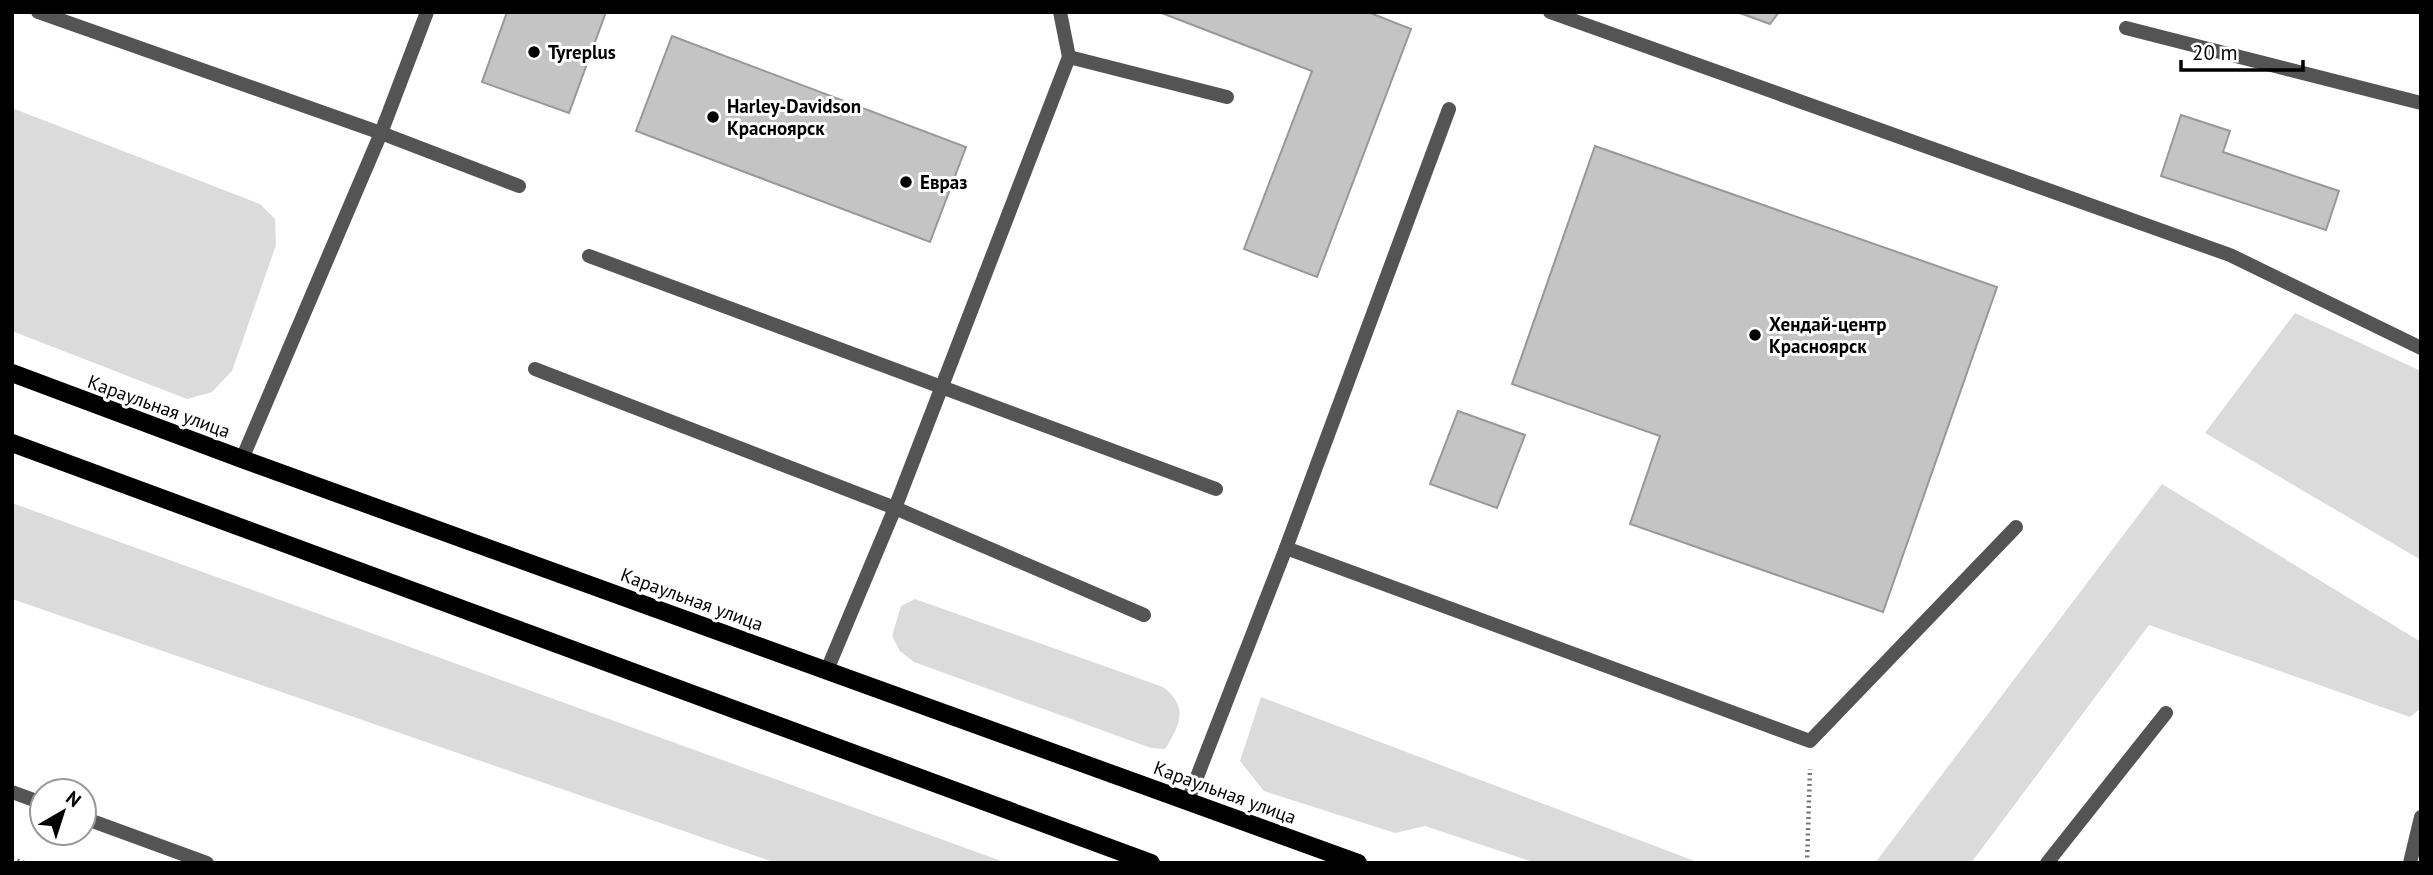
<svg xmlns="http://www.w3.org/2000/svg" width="2433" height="875" viewBox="0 0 2433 875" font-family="'PT Sans',sans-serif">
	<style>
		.green { fill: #dbdbdb }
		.building { fill: #c4c4c4; stroke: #989898; stroke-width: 2 }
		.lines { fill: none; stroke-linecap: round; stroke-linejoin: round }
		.path { stroke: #767676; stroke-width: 4.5; stroke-dasharray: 2 3.5; stroke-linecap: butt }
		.lane { stroke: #545454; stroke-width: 14 }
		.street { stroke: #545454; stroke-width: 14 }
		.primary { stroke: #000; stroke-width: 18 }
		.poi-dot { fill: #000; stroke: #fff; stroke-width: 2.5 }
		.labels { text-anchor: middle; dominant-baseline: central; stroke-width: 6; stroke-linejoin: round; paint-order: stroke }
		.poi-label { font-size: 19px; font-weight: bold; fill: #000; stroke: #fff; text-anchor: start }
		.street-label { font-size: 19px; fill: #000; stroke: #fff }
	</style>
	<rect width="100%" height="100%" fill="#fff"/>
	<g class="green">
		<polygon points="12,108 260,204 275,219 276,245 232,371 212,392 187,399 12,331"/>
		<polygon points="2295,313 2421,371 2421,560 2205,433"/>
		<polygon points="2162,484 2421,642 2421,708 2410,717 2149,625 1971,863 1875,863"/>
		<polygon points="12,503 1007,863 776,863 12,599"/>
		<path d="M915,599l248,88c26,20 17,38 2,62l-14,-1 -237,-86 -14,-11 -8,-15 9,-30z"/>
		<polygon points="1261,697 1700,863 1536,863 1425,826 1395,833 1264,791 1240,761"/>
	</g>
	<g class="building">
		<polygon points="507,12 606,12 569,113 482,82"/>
		<polygon points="1159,12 1368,12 1411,29 1317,277 1244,249 1312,71"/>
		<polygon points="1737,12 1779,12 1770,24"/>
		<polygon points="672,36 966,147 930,242 636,131"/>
		<polygon points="2181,115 2230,131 2223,152 2339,191 2326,230 2161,176"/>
		<polygon points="1595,146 1997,287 1883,612 1630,524 1660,436 1512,384"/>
		<polygon points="1458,411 1525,435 1497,508 1430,484"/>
	</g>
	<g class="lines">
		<g class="path">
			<polyline points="12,859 24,863"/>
			<polyline points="1807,863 1810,769"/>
		</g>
		<g class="lane">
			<polyline points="38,12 381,133 519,186"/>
			<polyline points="1550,12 2230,255 2421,348"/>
			<polyline points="2126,28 2421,103"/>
			<polyline points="1069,57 1227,97"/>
			<polyline points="589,256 1216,489"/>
			<polyline points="535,369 895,508 1144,615"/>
			<polyline points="242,459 381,133 427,12"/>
			<polyline points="1286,548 1449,109"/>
			<polyline points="827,670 895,508 1069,57 1060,12"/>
			<polyline points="12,792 42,803"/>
			<polyline points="1188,800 1286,548 1810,741 2016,527"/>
			<polyline points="84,818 207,863"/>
			<polyline points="2047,863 2166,713"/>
		</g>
		<polyline class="street" points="2410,863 2421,817"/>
		<g class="primary">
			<polyline points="12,373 242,459 1358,863"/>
			<polyline points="12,443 1151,863"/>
		</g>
	</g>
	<g class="poi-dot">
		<circle cx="534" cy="52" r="7"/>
		<circle cx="713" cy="117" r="7"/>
		<circle cx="906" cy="182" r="7"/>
		<circle cx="1755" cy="335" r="7"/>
	</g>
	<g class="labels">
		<g class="poi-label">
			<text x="548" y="52">Tyreplus</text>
			<text x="727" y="106">Harley-Davidson<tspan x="727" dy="22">Красноярск</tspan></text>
			<text x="920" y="182">Евраз</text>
			<text x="1769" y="324">Хендай-центр<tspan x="1769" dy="22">Красноярск</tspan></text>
		</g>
		<g class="street-label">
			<text transform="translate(159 406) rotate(20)">Караульная улица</text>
			<text transform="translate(692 599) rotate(20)">Караульная улица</text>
			<text transform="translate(1225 792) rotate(20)">Караульная улица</text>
		</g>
	</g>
	<rect width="2433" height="875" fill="none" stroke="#000000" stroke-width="28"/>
	<g transform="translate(63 812) rotate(39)"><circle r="33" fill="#ffffff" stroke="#999999" stroke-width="2"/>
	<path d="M0-5L12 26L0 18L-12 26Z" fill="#000000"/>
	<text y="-10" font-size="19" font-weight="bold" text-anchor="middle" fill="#000000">N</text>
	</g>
	<path d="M2181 60v10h122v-10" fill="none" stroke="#000000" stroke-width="3.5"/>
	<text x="2192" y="60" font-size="21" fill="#000000" stroke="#ffffff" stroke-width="5" paint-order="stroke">20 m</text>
</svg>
